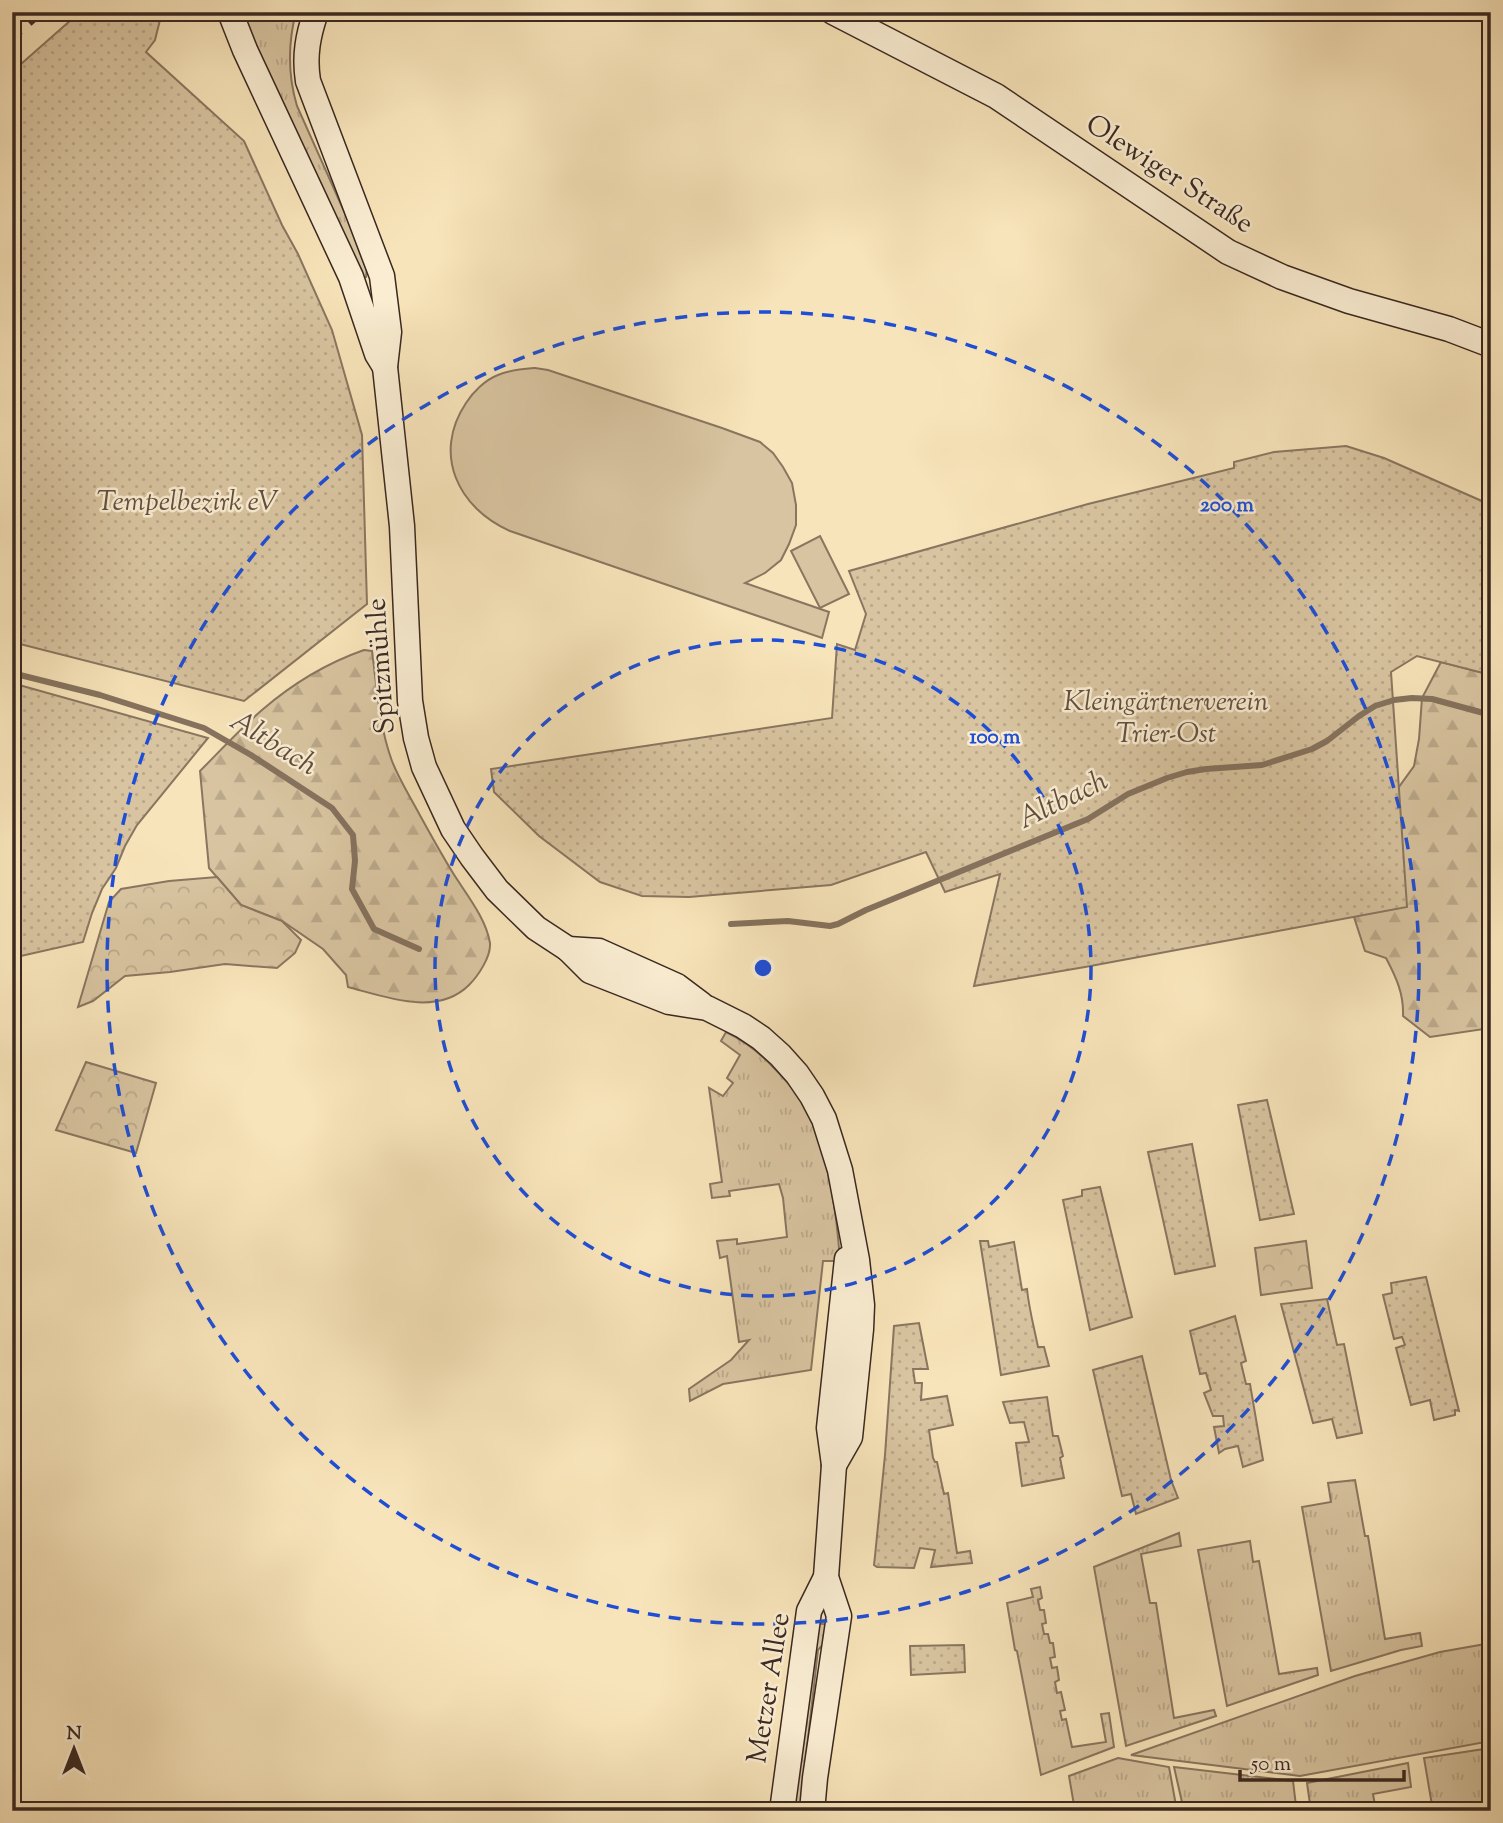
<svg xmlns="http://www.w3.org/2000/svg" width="1503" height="1823" viewBox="0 0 1503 1823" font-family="'Sorts Mill Goudy',serif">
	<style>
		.grass { fill: url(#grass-tufts); stroke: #897660; stroke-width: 2 }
		.forest { fill: url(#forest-firs); stroke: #897660; stroke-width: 2 }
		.park { fill: url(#park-crowns); stroke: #897660; stroke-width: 2 }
		.garden { fill: url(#garden-dots); stroke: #897660; stroke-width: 2 }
		.pitch { fill: #d8c4a0; stroke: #897660; stroke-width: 2 }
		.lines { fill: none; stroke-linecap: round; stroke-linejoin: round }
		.stream { stroke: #85725e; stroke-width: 6 }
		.secondary-casing { stroke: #3a2821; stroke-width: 27 }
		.secondary { stroke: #faedd2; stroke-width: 24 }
		.rail { stroke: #3a2821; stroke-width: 5; stroke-dasharray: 12 12; stroke-linecap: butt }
		.ring { fill: none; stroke: #1d4ed8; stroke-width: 3.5; stroke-dasharray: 12 9 }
		.labels { text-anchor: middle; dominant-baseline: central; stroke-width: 5; stroke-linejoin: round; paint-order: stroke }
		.street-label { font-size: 28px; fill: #3a2821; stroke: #faedd2 }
		.park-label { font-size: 28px; font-style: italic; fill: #624f41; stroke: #faedd2 }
		.water-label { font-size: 30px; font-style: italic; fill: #604d3f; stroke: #faedd2 }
		.centre { fill: #1d4ed8; stroke: #faedd2; stroke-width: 3.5 }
		.ring-label { font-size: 21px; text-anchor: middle; font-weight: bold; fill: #1d4ed8; stroke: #faedd2; stroke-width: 5; stroke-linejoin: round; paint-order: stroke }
	</style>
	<defs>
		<pattern id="grass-tufts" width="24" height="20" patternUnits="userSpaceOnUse" patternTransform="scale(1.75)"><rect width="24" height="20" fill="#d8c4a0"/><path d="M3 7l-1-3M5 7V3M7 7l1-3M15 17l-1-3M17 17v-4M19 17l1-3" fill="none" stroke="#baa88a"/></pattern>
		<pattern id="forest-firs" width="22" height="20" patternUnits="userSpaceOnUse" patternTransform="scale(1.75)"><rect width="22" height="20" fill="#d8c4a0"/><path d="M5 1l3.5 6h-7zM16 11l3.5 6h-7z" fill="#baa88a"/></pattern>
		<pattern id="park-crowns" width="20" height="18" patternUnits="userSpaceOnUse" patternTransform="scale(1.75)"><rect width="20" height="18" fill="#d8c4a0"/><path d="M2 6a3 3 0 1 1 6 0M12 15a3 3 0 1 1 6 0" fill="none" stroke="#baa88a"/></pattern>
		<pattern id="garden-dots" width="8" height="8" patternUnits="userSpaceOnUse" patternTransform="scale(1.75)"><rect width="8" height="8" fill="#d8c4a0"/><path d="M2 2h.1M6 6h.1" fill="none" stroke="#baa88a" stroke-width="1.8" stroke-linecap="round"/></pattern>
	</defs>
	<rect width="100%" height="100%" fill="#f8e4ba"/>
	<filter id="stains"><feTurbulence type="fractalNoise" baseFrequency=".00286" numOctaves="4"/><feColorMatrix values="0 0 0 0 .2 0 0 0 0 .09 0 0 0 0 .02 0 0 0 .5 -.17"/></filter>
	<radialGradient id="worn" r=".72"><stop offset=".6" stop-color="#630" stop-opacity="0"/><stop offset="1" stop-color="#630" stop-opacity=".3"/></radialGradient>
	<g class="grass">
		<path d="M238,12h58c-8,31 -8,64 1,94l50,112 20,53 -1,6 -5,2z"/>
		<path d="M726,1032c19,9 33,20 47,35 13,13 25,26 34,42 4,6 6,13 8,20 16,42 22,87 25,132h-17l-12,109 -88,14 -33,17 -1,-12 42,-29 18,-20 -10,2 -12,-86 -7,2 -3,-17 20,-2v5l50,-7 -4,-39 -4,-14 -50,7 1,5 -18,2 -2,-14 12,-2 -13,-94 14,8 10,-13 -6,-5 13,-23 -19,-14z"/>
		<polygon points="1355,1480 1365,1536 1368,1536 1385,1639 1420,1633 1422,1646 1401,1650 1331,1671 1302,1507 1331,1502 1328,1483"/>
		<polygon points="1179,1533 1181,1546 1141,1554 1150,1603 1156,1603 1174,1718 1214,1710 1216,1716 1126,1746 1094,1567"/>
		<polygon points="1250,1541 1253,1562 1259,1561 1279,1674 1317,1668 1318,1675 1227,1706 1198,1550"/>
		<polygon points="1040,1587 1042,1598 1038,1600 1040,1610 1044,1610 1046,1623 1042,1624 1044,1634 1048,1634 1050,1643 1053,1643 1055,1657 1050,1658 1052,1668 1057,1667 1059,1680 1055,1682 1057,1693 1061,1692 1065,1710 1060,1711 1062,1720 1066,1719 1072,1747 1106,1742 1101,1714 1109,1713 1114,1747 1041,1775 1017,1651 1015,1650 1007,1603 1033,1597 1031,1589"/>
		<polygon points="815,1623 831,1625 829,1638 818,1650 800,1811 794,1811"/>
		<polygon points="1491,1643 1491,1741 1300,1776 1131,1755 1355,1676 1440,1652"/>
		<polygon points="1491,1748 1491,1811 1433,1811 1424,1758"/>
		<polygon points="1118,1758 1169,1767 1177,1811 1075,1811 1069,1776"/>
		<polygon points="1408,1763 1411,1787 1373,1794 1376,1811 1311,1811 1307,1783"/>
		<polygon points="1174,1767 1293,1781 1296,1806 1271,1811 1184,1811"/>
	</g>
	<g class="forest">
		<path d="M364,650l8,1c5,37 7,75 20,110 6,16 16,32 24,47 12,22 24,44 37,65 13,21 33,45 37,70 1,14 -12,33 -21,42 -32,32 -83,12 -121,2l-2,-12 -23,-26 -41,-28 -41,-16 -32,-37 -9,-97c20,-20 40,-42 62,-61 29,-25 65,-47 102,-60z"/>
		<path d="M1441,662l50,13v353l-61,9 -27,-21c1,-22 -7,-39 -17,-58l-21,-7 -11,-34 -1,-28 38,-91 23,-32 5,-27 3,-41z"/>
	</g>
	<g class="park">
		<polygon points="217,877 241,905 282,921 301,940 295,953 277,968 225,964 170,972 125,976 93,1001 78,1007 109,902 121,889 169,881"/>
		<polygon points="86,1062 156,1083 136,1153 56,1130"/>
		<polygon points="1306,1241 1312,1288 1261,1295 1255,1248"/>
	</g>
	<g class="garden">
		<polygon points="80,12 162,12 155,40 146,52 244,141 282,225 298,254 332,330 362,435 367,604 244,701 12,642 12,72"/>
		<polygon points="1346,446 1384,458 1491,505 1491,675 1417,656 1391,672 1407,907 1085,967 974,986 1000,874 945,892 926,852 831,885 689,897 642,896 600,882 539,836 494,792 491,769 832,718 837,644 855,650 866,614 849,571 1088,504 1234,468 1234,462 1274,452"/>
		<polygon points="12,683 208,738 137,825 125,846 116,868 102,889 92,913 83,942 12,958"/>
		<polygon points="1267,1100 1294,1214 1260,1220 1238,1105"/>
		<polygon points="1192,1144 1215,1266 1175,1274 1148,1152"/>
		<polygon points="1100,1187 1132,1317 1090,1330 1063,1200 1082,1196 1082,1190"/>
		<path d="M980,1241h8l1,6 25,-5 8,48 5,-1c2,20 7,38 11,58h6l5,19 -48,9z"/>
		<polygon points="1426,1277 1459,1411 1455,1410 1455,1415 1434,1420 1430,1400 1411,1405 1396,1348 1405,1345 1402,1337 1394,1339 1383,1295 1392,1293 1391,1283"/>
		<polygon points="1327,1299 1337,1345 1344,1344 1362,1433 1337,1438 1332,1419 1313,1423 1281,1304"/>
		<polygon points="1235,1316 1246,1361 1241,1363 1246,1384 1250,1384 1263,1460 1243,1467 1238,1446 1225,1449 1219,1453 1214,1427 1224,1426 1223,1416 1213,1416 1204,1393 1211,1390 1206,1373 1200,1374 1190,1331"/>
		<polygon points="919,1323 928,1369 913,1369 915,1383 922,1383 921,1400 947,1396 953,1425 929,1430 933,1458 935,1462 937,1462 944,1494 948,1493 957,1553 970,1551 972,1563 931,1567 935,1550 920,1548 914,1568 877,1567 874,1565 875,1556 885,1455 894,1326"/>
		<polygon points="1142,1356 1171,1480 1178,1498 1136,1514 1131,1494 1122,1496 1093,1370"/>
		<polygon points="1047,1397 1053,1436 1058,1436 1063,1456 1060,1458 1064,1478 1022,1486 1016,1443 1029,1442 1024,1422 1010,1423 1003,1402"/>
		<polygon points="964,1645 965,1672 911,1675 910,1646"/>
	</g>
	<g class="pitch">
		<path d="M535,368l13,2 174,58 38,14 13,11 10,14 9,16 4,22v20l-7,19 -8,16 -16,13 -20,10 84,29 -7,26 -312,-107c-52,-23 -78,-77 -44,-128 7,-11 19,-23 32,-28 11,-5 25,-6 37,-7z"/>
		<polygon points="820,536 849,594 820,608 791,551"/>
	</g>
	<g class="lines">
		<g class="stream">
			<polyline points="12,673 100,695 204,728 251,755 332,808 353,835 355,861 352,889 374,929 419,949"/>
			<polyline points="731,924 788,921 830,926 838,924 866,910 1088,819 1128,794 1167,778 1187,772 1206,769 1262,765 1312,749 1327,741 1359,716 1375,706 1394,700 1412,698 1432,699 1491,715"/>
		</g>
		<g class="secondary-casing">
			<g id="secondary">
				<polyline points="230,12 245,50 351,277 377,354 385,367"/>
				<path d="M316,12c-8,23 -12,44 -8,69l66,174 8,21 7,56 -4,35 17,159 8,175 6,37 8,29 29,62 19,28 25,33 39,38 32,21 22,22 79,31 38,6 36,18 18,12 19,17 17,19 15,22 12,23 16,51 17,90 5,45 -1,24 -11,108 -16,28"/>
				<polyline points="833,12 996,96 1228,252 1282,277 1349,301 1449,329 1491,345"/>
				<polyline points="568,949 599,951 677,986 701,1004"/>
				<polyline points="782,1811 809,1611 826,1577"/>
				<polyline points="812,1811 815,1778 839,1616 826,1577 834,1465 829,1428 847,1259"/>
			</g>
		</g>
		<use href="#secondary" class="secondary"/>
		<g class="rail">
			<polyline points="12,16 16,12"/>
			<polyline points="12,40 43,12"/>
		</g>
	</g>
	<g class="ring">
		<circle cx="763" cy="968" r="328"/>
		<circle cx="763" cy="968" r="656"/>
	</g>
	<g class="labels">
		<g class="street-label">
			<text transform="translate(1169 175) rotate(33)">Olewiger Straße</text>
			<text transform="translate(382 666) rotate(-94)">Spitzmühle</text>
			<text transform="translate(770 1688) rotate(-81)">Metzer Allee</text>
		</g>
		<g class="park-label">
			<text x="188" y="503">Tempelbezirk eV</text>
			<text x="1166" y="703">Kleingärtnerverein<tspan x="1166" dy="32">Trier-Ost</tspan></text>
		</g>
		<g class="water-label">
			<text transform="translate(273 744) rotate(32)">Altbach</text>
			<text transform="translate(1063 801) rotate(-26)">Altbach</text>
		</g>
	</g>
	<circle cx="763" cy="968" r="10" class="centre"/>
	<g class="ring-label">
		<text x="1227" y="511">200 m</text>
		<text x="995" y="743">100 m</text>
	</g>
	<rect width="1503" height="1823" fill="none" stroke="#f8e4ba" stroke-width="42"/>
	<rect x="14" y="14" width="1475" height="1795" fill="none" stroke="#3a2821" stroke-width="3.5"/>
	<rect x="21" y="21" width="1461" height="1781" fill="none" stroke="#3a2821" stroke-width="2"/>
	<g transform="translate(74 1749)" stroke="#faedd2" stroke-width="5" paint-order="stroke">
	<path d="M0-5L12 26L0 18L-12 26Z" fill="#3a2821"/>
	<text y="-10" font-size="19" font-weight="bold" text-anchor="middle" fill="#3a2821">N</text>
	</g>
	<path d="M1240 1770v10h164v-10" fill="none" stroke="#3a2821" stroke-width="3.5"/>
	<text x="1251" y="1770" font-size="21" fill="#3a2821" stroke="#faedd2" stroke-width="5" paint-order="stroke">50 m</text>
	<rect width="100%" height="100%" filter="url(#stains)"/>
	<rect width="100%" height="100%" fill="url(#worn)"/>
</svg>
